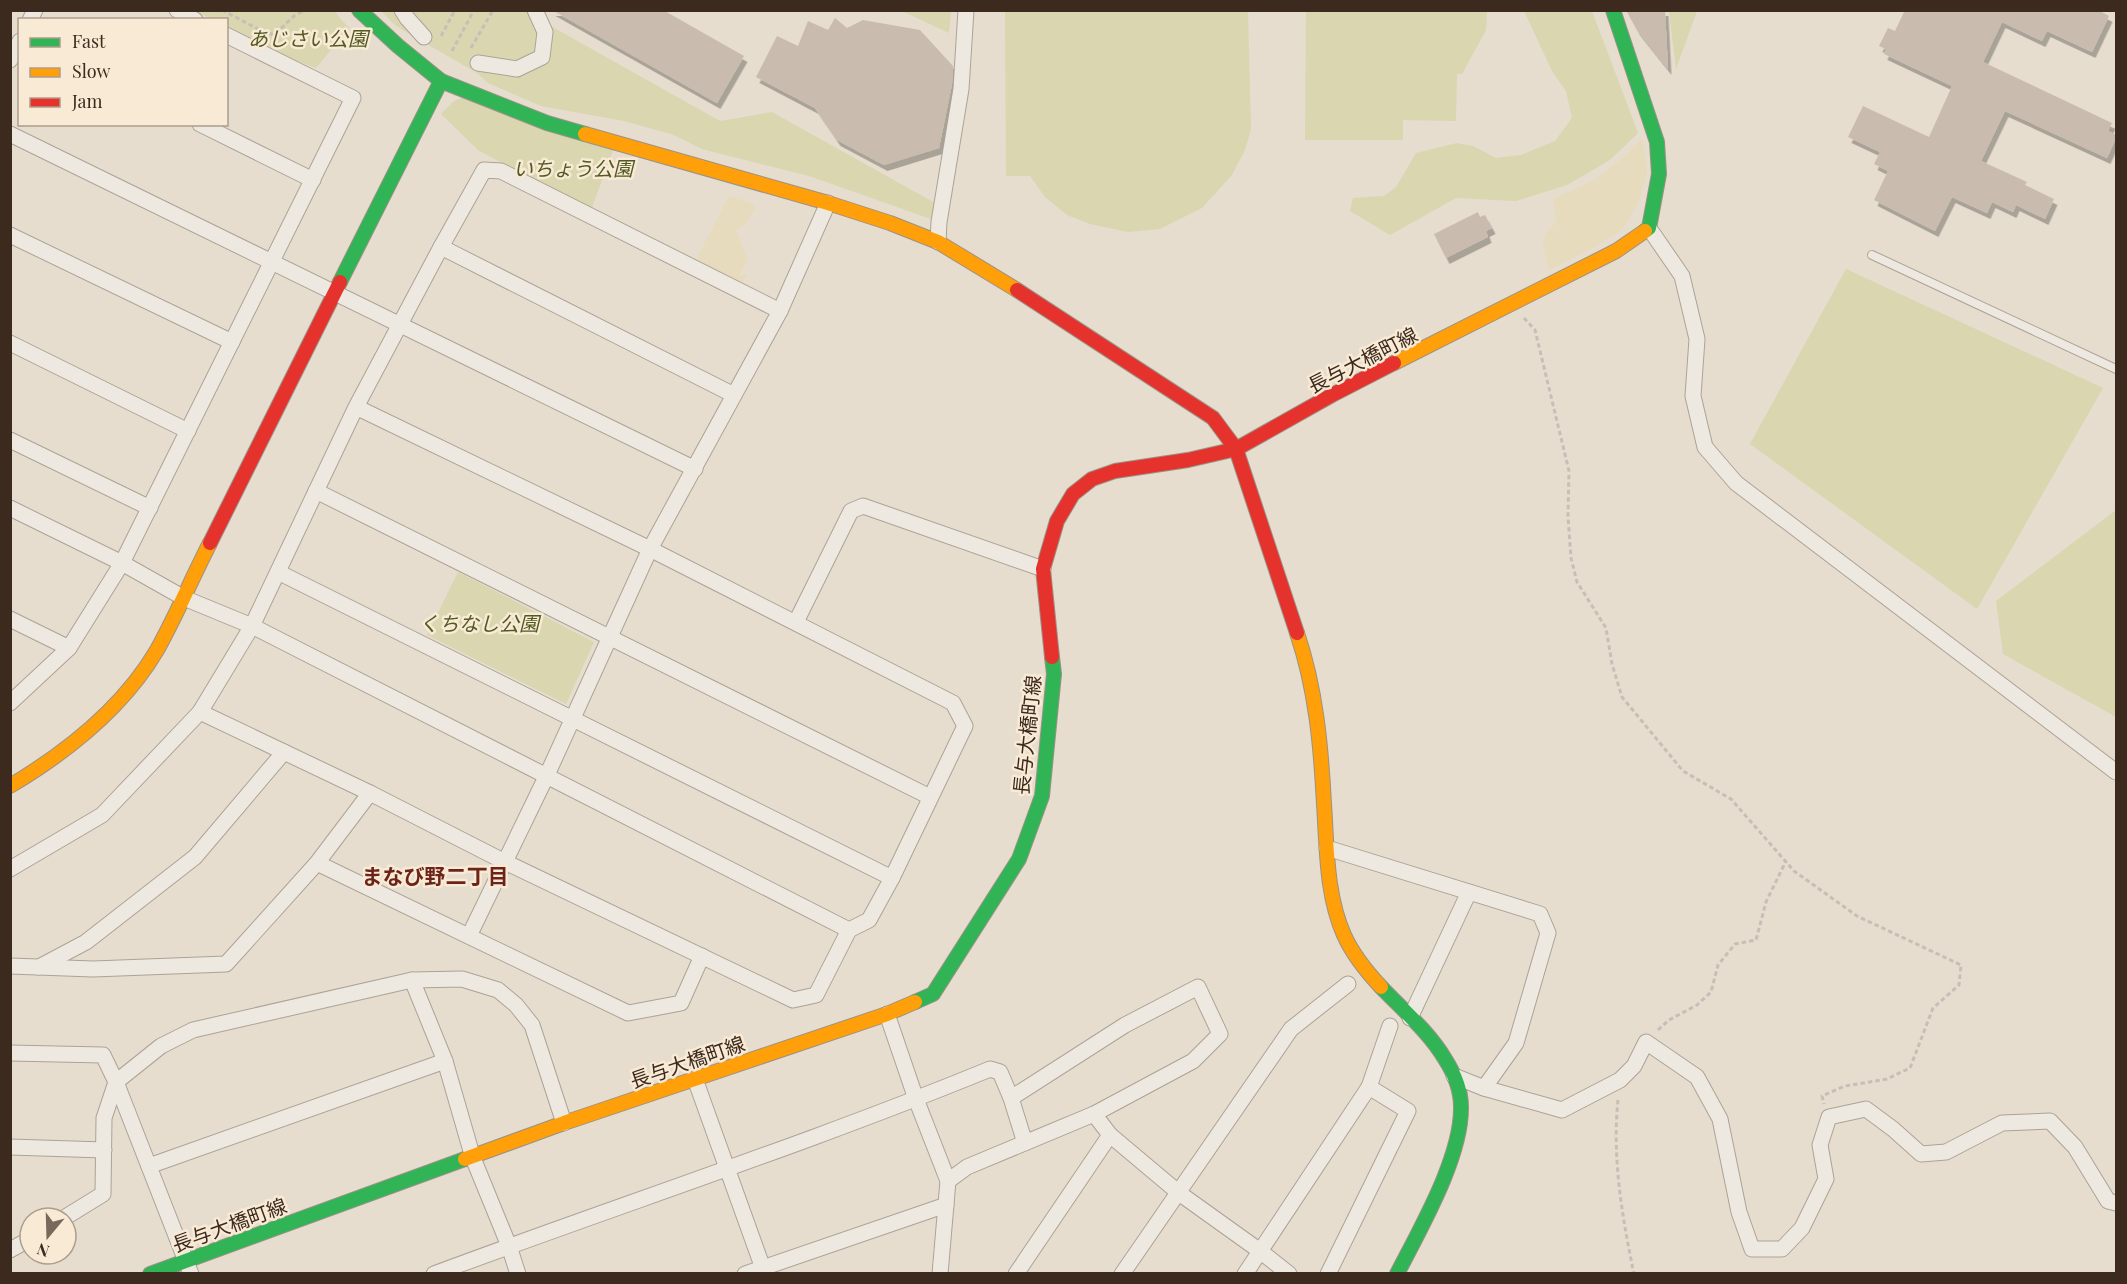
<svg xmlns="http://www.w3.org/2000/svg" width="2127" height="1284" viewBox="0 0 2127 1284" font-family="'Playfair Display','Noto Sans JP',serif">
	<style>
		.farmland { fill: #e7dbbe }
		.green { fill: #d9d6b0 }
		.building { fill: #cabbaf; filter: url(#shadow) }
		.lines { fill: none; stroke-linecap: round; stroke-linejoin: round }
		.lane-casing { stroke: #aca297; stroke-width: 10 }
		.street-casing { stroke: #aca297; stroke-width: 17 }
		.fast-casing { stroke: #9b9287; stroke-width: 16 }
		.slow-casing { stroke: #9b9287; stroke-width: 16 }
		.jam-casing { stroke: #9b9287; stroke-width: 16 }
		.path { stroke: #c7bfb7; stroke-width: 3; stroke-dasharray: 4.5 3; stroke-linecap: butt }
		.lane { stroke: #eee9e0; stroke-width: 8 }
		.street { stroke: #eee9e0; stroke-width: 15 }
		.fast { stroke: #30b455; stroke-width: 14 }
		.slow { stroke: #ff9f0a; stroke-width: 14 }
		.jam { stroke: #e5322d; stroke-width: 14 }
		.labels { text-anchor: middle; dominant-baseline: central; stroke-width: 5; stroke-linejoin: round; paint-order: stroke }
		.park-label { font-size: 20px; font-style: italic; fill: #515a23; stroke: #f8ead4 }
		.street-label { font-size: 20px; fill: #3c2a1e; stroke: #f8ead4 }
		.neighbourhood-label { font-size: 21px; font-weight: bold; fill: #6c241a; stroke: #f8ead4 }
	</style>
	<defs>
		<filter id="shadow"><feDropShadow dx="3.5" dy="6" stdDeviation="0" flood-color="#0004"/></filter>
	</defs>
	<rect width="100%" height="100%" fill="#e6ddce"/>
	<g class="farmland">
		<polygon points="1642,138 1646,159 1647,176 1638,203 1623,229 1597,246 1549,270 1543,242 1545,234 1556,223 1553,199 1593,181 1618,162"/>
		<polygon points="729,196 754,204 755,210 745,224 736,230 748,261 738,276 747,274 742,285 710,268 697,258"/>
	</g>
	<g class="green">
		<polygon points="195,11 334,11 349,28 316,68 281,55 227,27 226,20 212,19"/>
		<polygon points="381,11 524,11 720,121 772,112 935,203 931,219 809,176 702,149 674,135 624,121 541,106 488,83 477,73 396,26"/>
		<polygon points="902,11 951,11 949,33"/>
		<polygon points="1005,11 1248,11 1251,129 1245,150 1232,175 1202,208 1160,229 1128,232 1090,224 1067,215 1045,197 1030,176 1006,176"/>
		<polygon points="1306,11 1487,11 1486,30 1462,74 1457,74 1456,121 1403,120 1403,140 1305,140"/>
		<polygon points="1524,11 1592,11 1638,133 1610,160 1567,185 1516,201 1456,198 1390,235 1350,211 1353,198 1384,196 1396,187 1416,153 1457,143 1473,146 1496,158 1521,155 1555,141 1572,118 1566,91 1553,73"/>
		<polygon points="1669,11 1697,11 1676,69"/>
		<polygon points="466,96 614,148 591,210 575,203 478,150 441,114 454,101"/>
		<polygon points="1846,269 2103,388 1977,609 1750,444"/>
		<polygon points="2116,510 2116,717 2003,654 1996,601"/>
		<polygon points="458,572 594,642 566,704 427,635"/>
	</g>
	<g class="building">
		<polygon points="552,10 663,10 744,56 717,103"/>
		<polygon points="1626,10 1665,10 1668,69 1637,30"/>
		<polygon points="1905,10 2098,10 2109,16 2092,52 2047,31 2042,41 2002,22 1983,62 2112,123 2108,131 2116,135 2116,138 2107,158 2005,111 1981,161 2027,182 2025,185 2054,199 2045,219 2016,205 2013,212 1992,202 1987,213 1952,197 1935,231 1874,200 1888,171 1874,164 1880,152 1848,137 1863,106 1929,137 1952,86 1884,54 1886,49 1879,46 1888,28 1895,31"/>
		<polygon points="835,18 847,28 863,20 920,30 953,66 952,84 939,148 884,165 837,140 815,108 756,77 777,36 798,46 808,21 828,30"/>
		<polygon points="1478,212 1480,217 1485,215 1492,228 1486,231 1488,237 1446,258 1434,234"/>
	</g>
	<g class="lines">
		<g class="lane-casing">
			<polyline id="lane" points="1872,255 2116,369"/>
		</g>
		<g class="street-casing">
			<g id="street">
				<polyline points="177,10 195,20"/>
				<polyline points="402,10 407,18 424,37"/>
				<polyline points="30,20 35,10"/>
				<polyline points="10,60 20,41"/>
				<polyline points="478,63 517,69 542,57 545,32 535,10"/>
				<polyline points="200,124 313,180"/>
				<polyline points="10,134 695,469"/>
				<polyline points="1649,228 1682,276 1697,339 1693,396 1705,447 1736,483 2116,772"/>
				<polyline points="10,235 232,342"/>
				<polyline points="938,242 939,222 961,89 966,10"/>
				<polyline points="441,247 734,395"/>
				<polyline points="10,343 188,431"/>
				<polyline points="356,407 650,549 953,703 965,726 892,878 869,920 849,930 816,995 793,1000 505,862 370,793 200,712 252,626 356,407 441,247 484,170 501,171 780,311"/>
				<polyline points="10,440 150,508"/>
				<polyline points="316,491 930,797"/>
				<polyline points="10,508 122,563 184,598 252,626 849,930"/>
				<polyline points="278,572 892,878"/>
				<polyline points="10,619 69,648"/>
				<polyline points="796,622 851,511 863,506 1043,569"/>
				<polyline points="10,703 69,648 122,563 353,98 226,35"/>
				<polyline points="1327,848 1540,914 1548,933 1516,1043 1484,1088"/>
				<polyline points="317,863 628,1013 681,1003 702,956"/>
				<polyline points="10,869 102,815 200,712"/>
				<polyline points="469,936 547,775 650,549 780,311 828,203"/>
				<polyline points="10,966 93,969 226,964 317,863 370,793"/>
				<polyline points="39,967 86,942 195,857 284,752"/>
				<polyline points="412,980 445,1061 473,1158 509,1246 518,1274"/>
				<polyline points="887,1014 916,1099 948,1181 940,1274"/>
				<polyline points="1410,1018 1469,892"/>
				<polyline points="10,1053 103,1055 116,1082 191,1274"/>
				<polyline points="1454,1076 1484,1088 1562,1110 1620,1080 1634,1066 1646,1042 1697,1077 1720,1119 1739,1212 1752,1249 1782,1249 1802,1228 1826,1179 1820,1145 1829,1117 1866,1109 1893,1129 1921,1154 1946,1152 2002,1123 2050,1121 2075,1147 2108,1201 2116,1203"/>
				<polyline points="695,1079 765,1274"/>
				<polyline points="1110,1135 1179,1193 1260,1251 1289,1274"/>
				<polyline points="10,1147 104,1150"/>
				<polyline points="149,1166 445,1061"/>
				<polyline points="948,1181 967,1167 1094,1114 1193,1061 1220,1034 1198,987 1125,1025 1011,1098 1025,1143"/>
				<polyline points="64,1218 103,1194 104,1118 116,1082 161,1046 193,1030 412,980 462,979 498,990 516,1005 532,1025 564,1123"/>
				<polyline points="10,1250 30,1239"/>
				<path d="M434,1274c185,-69 373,-130 556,-205l10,3 11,26"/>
				<polyline points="745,1274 946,1205"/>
				<polyline points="1016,1274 1110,1135 1094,1114"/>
				<polyline points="1122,1274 1291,1029 1348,984"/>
				<polyline points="1245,1274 1369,1087 1390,1026"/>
				<polyline points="1328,1274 1408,1111 1369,1087"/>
			</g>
		</g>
		<g class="fast-casing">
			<g id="fast">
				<polyline points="359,10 398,46 441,81 547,123 585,134"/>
				<polyline points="1613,10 1657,142 1659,174 1649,228 1645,231"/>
				<polyline points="340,282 441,81"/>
				<path d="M1381,987c22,23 48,45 64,72 9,14 16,32 16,48 1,50 -41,122 -64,167"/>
				<polyline points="915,1002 933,994 1019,859 1042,796 1054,674 1052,657"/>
				<polyline points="150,1274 465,1159"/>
			</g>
		</g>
		<g class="slow-casing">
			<g id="slow">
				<polyline points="585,134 828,203 890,223 938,242 1017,290"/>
				<polyline points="1394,363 1616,251 1645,231"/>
				<path d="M1297,633c19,56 24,113 27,171 3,43 2,91 20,131 9,20 22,36 37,52"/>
				<path d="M10,786c57,-34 113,-78 147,-136 19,-34 35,-72 53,-107"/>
				<polyline points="465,1159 564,1123 887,1014 915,1002"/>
			</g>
		</g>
		<g class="jam-casing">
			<g id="jam">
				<polyline points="1017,290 1213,418 1236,449 1297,633"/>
				<polyline points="210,543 340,282"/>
				<polyline points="1052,657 1043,569 1057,521 1073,494 1092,479 1115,471 1188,460 1236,449 1332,395 1394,363"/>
			</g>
		</g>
		<g class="path">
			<polyline points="222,10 258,29 274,35 294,16 305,10"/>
			<polyline points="441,36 455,10"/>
			<polyline points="471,48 493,10"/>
			<polyline points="452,51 474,10"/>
			<polyline points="1524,318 1535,330 1569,471 1568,516 1571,558 1577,582 1606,628 1612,664 1622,697 1683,771 1731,799 1794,871 1857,916 1961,965 1959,985 1933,1008 1910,1068 1887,1079 1845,1086 1822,1096 1824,1104"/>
			<polyline points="1658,1030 1669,1020 1697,1005 1711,992 1718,965 1735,944 1756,940 1766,902 1786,861"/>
			<path d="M1618,1100c-6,57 4,117 16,174"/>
		</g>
		<use href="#lane" class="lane"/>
		<use href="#street" class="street"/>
		<use href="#fast" class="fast"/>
		<use href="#slow" class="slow"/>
		<use href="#jam" class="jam"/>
	</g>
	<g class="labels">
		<g class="park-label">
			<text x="308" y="37">あじさい公園</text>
			<text x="573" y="167">いちょう公園</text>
			<text x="479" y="622">くちなし公園</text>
		</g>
		<g class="street-label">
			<text transform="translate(1362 359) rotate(-27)">長与大橋町線</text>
			<text transform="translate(1026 735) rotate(-84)">長与大橋町線</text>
			<text transform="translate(687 1061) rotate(-19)">長与大橋町線</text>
			<text transform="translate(229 1224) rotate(-20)">長与大橋町線</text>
		</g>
		<g class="neighbourhood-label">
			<text x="435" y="875">まなび野二丁目</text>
		</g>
	</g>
	<rect width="2127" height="1284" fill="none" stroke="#3c2a1e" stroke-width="24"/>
	<rect x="18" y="18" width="210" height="108" fill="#f8ead4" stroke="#ad9d8b" stroke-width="1.5"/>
	<rect x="30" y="38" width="30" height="9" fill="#30b455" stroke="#ad9d8b" stroke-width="1.5"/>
	<text x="72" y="48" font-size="18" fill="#3c2a1e">Fast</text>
	<rect x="30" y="68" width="30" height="9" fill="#ff9f0a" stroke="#ad9d8b" stroke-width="1.5"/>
	<text x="72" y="78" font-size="18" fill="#3c2a1e">Slow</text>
	<rect x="30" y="98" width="30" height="9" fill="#e5322d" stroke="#ad9d8b" stroke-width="1.5"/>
	<text x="72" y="108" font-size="18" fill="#3c2a1e">Jam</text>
	<g transform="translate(48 1236) rotate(199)"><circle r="28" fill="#f8ead4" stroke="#ad9d8b" stroke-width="1.5"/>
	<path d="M0-4.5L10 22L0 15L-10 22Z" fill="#78695c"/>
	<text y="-9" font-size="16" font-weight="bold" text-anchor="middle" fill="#3c2a1e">N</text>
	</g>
</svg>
